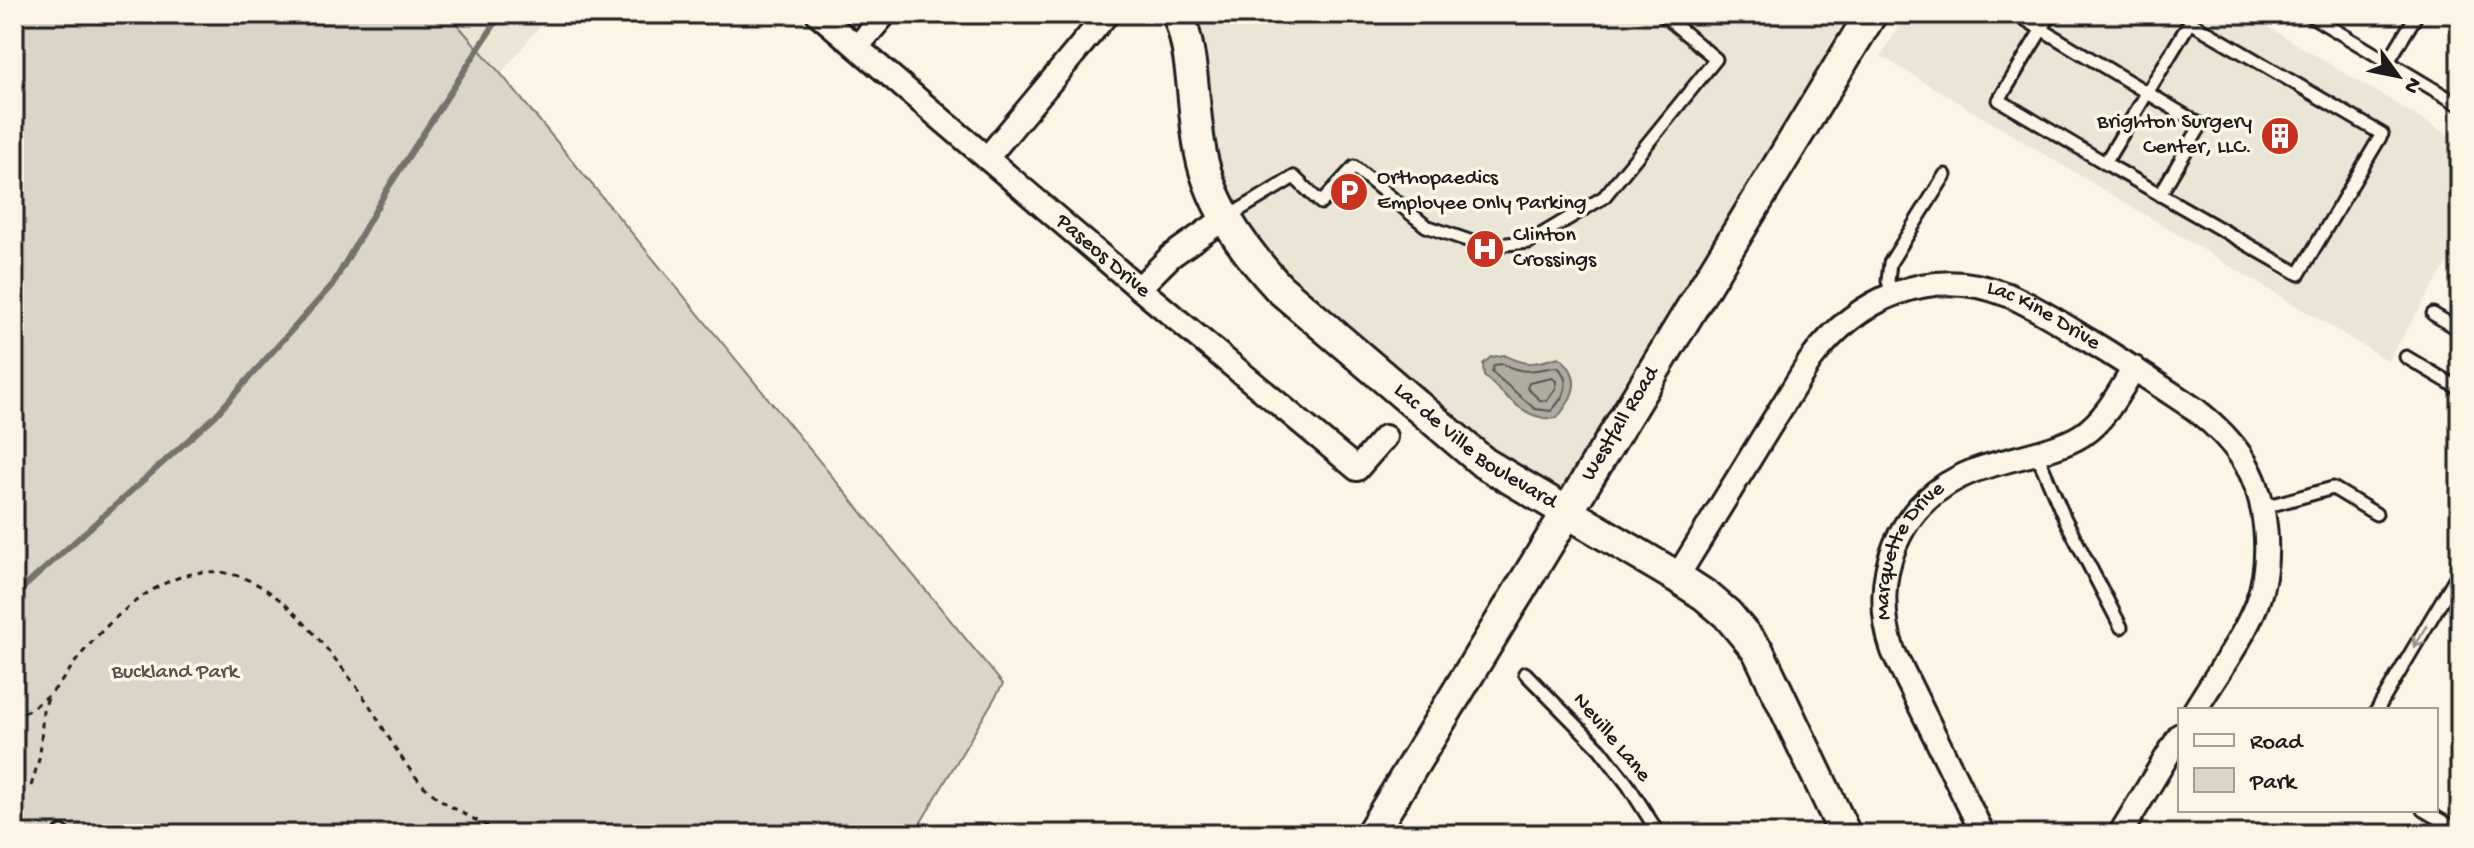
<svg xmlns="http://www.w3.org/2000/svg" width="2474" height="848" viewBox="0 0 2474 848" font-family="'Gochi Hand',sans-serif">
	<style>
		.built { fill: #ebe5d6 }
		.green { fill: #dbd5c8; stroke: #7c7872; stroke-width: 2 }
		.water { fill: #b0aba1; stroke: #75726c; stroke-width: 2 }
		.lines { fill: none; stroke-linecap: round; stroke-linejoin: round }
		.shore { stroke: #575551; stroke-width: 2 }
		.stream { stroke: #75726c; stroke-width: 6 }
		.lane-casing { stroke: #1c1c1c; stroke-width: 17 }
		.street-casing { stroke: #1c1c1c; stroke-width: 28 }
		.secondary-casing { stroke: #1c1c1c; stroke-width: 36 }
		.path { stroke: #1c1c1c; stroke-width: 3; stroke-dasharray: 6 6; stroke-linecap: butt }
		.lane { stroke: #fcf5e5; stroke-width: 11 }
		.street { stroke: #fcf5e5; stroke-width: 22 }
		.secondary { stroke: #fcf5e5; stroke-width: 30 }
		.oneway { stroke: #97938b }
		.labels { text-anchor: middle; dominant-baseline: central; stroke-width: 7; stroke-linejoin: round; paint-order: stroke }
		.poi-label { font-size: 22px; fill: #1c1c1c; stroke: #fcf5e5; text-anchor: start }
		.street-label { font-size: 22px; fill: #1c1c1c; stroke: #fcf5e5 }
		.park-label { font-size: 22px; fill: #555450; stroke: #fcf5e5 }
	</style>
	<rect width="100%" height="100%" fill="#fcf5e5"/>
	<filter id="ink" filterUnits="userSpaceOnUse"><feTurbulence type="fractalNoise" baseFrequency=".0125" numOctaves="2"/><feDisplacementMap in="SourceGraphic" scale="16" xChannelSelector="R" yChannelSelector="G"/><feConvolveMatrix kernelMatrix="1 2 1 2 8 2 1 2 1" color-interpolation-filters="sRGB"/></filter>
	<g filter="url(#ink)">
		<g class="built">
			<polygon points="448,14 550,14 501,74"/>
			<polygon points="1189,14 1848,14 1746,193 1569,483 1553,487 1490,452 1265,257 1222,184"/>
			<polygon points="1906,14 2246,14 2460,142 2460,242 2388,361 1881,56"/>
		</g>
		<polygon class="green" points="14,14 448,14 501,74 1003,684 914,834 14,834"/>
		<path class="water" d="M1504,355c24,12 30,9 55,2 25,20 15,40 -2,61 -30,5 -52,-24 -73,-42l-1,-12 8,-7z"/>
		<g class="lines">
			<g class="shore">
				<path d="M1503,364c25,12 30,5 55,3 14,15 6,31 -7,44l-16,-2 -43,-37 2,-7z"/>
				<polygon points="1552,378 1556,381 1556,388 1547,401 1540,400 1527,388 1529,383"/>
			</g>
			<polyline class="stream" points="14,596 215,416 333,284 388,188 501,14"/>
			<g class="lane-casing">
				<g id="lane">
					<polyline points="2016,14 2201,125 2160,195"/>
					<polyline points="2051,14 1999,100 2105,163"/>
					<polyline points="2308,14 2460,105"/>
					<polygon points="2190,22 2382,134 2299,274 2105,163"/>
					<polyline points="2388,62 2417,14"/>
					<polyline points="1226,218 1294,177 1321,203 1354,167 1426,226 1484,246 1529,242 1604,197 1716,59 1662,14"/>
					<polyline points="1892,294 1888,281 1890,263 1945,175"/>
					<polyline points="2433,314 2460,330"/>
					<polyline points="2406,357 2460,389"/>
					<polyline points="2036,452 2064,517 2121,627"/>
					<polyline points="2261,508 2333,488 2376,514"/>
					<polyline points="1525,673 1600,749 1628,785 1659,834"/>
					<polyline points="2377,710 2460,570"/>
					<polyline points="2423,810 2456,829 2460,824"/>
					<polyline points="60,834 62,832"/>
				</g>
			</g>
			<g class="street-casing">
				<g id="street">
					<path id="s1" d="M818,14l321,274 218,181 28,-32"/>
					<polyline points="857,47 885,14"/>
					<polyline points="987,158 1107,14"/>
					<polyline points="1139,288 1171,256 1225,218"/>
					<path id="s2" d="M1677,577l133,-216c47,-63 120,-97 198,-66 28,12 54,29 80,45 37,22 72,46 108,70 18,14 34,29 47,49 25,38 30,101 14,144 -15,38 -41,72 -62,107"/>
					<path id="s3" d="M1983,834l-90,-183c-25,-74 5,-151 80,-180 31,-12 83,-19 109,-36 23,-15 38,-44 52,-67"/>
					<polyline points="2120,834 2180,735"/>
				</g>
			</g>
			<g class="secondary-casing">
				<g id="secondary">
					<path id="s4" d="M1178,14c16,42 14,85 21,129 8,57 42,104 80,145l205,175 193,114 29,19 21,18 31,37 87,183"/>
					<path id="s5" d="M1371,834l500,-820"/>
				</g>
			</g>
			<g class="path">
				<path d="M14,720c11,-8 24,-16 35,-25 11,-10 21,-26 30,-38 22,-27 47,-52 77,-69 72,-41 121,2 166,55 18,22 36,44 51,68 15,25 28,49 47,71 21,23 55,37 82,52"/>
				<polyline points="31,786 40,756 43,710 50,694"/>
				<polyline points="76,828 121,826 151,834"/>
			</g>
			<use href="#lane" class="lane"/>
			<use href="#street" class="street"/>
			<use href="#secondary" class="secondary"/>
		</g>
		<defs><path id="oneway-shaft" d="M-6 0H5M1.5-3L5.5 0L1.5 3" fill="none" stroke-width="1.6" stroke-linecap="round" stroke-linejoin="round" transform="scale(2)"/></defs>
		<use class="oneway" href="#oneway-shaft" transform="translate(2420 637) rotate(121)"/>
	</g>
	<defs>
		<g id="building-disc" transform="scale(2)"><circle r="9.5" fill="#c8321e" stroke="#fcf5e5"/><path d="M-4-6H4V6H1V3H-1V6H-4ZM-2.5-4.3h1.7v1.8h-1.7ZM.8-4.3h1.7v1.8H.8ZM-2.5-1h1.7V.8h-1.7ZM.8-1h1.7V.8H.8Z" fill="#fff"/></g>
		<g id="parking-disc" transform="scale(2)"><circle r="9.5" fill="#c8321e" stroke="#fcf5e5"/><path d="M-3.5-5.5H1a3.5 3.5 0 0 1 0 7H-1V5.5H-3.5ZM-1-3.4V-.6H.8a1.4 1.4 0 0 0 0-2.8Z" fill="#fff"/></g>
		<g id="hospital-disc" transform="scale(2)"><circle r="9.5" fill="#c8321e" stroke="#fcf5e5"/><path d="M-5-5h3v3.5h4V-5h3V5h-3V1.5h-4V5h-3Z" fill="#fff"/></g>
	</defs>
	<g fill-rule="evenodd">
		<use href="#building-disc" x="2280" y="136"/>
		<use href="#parking-disc" x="1349" y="192"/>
		<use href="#hospital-disc" x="1485" y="249"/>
	</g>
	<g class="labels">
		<g class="poi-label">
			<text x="2252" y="123" text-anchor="end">Brighton Surgery<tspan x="2252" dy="25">Center, LLC.</tspan></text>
			<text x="1377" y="179">Orthopaedics<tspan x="1377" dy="25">Employee Only Parking</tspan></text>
			<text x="1513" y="236">Clinton<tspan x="1513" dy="25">Crossings</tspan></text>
		</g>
		<g class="street-label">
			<text stroke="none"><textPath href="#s1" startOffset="374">Paseos Drive</textPath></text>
			<text stroke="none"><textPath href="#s2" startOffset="520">Lac Kine Drive</textPath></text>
			<text stroke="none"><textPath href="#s5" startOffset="480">Westfall Road</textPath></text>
			<text stroke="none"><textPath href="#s4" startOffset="552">Lac de Ville Boulevard</textPath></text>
			<text stroke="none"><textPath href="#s3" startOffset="312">Marquette Drive</textPath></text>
			<text transform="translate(1611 738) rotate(50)">Neville Lane</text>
		</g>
		<g class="park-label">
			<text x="175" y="673">Buckland Park</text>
		</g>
	</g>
	<rect width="2474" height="848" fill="none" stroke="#fcf5e5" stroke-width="48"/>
	<rect x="24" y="24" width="2426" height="800" fill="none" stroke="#1c1c1c" stroke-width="3" filter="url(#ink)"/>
	<rect x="2178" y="708" width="260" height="104" fill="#fcf5e5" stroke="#a29e95" stroke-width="2"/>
	<rect x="2194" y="734" width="40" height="12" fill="#fcf5e5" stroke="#a29e95" stroke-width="2"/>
	<text x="2250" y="748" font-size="24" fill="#1c1c1c">Road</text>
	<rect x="2194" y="768" width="40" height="24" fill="#dbd5c8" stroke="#a29e95" stroke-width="2"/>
	<text x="2250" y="788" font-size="24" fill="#1c1c1c">Park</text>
	<g transform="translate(2398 76) rotate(123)" stroke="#fcf5e5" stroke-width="6" paint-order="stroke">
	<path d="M0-6L14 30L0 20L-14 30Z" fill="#1c1c1c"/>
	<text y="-12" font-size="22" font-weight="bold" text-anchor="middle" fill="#1c1c1c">N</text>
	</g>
</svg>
